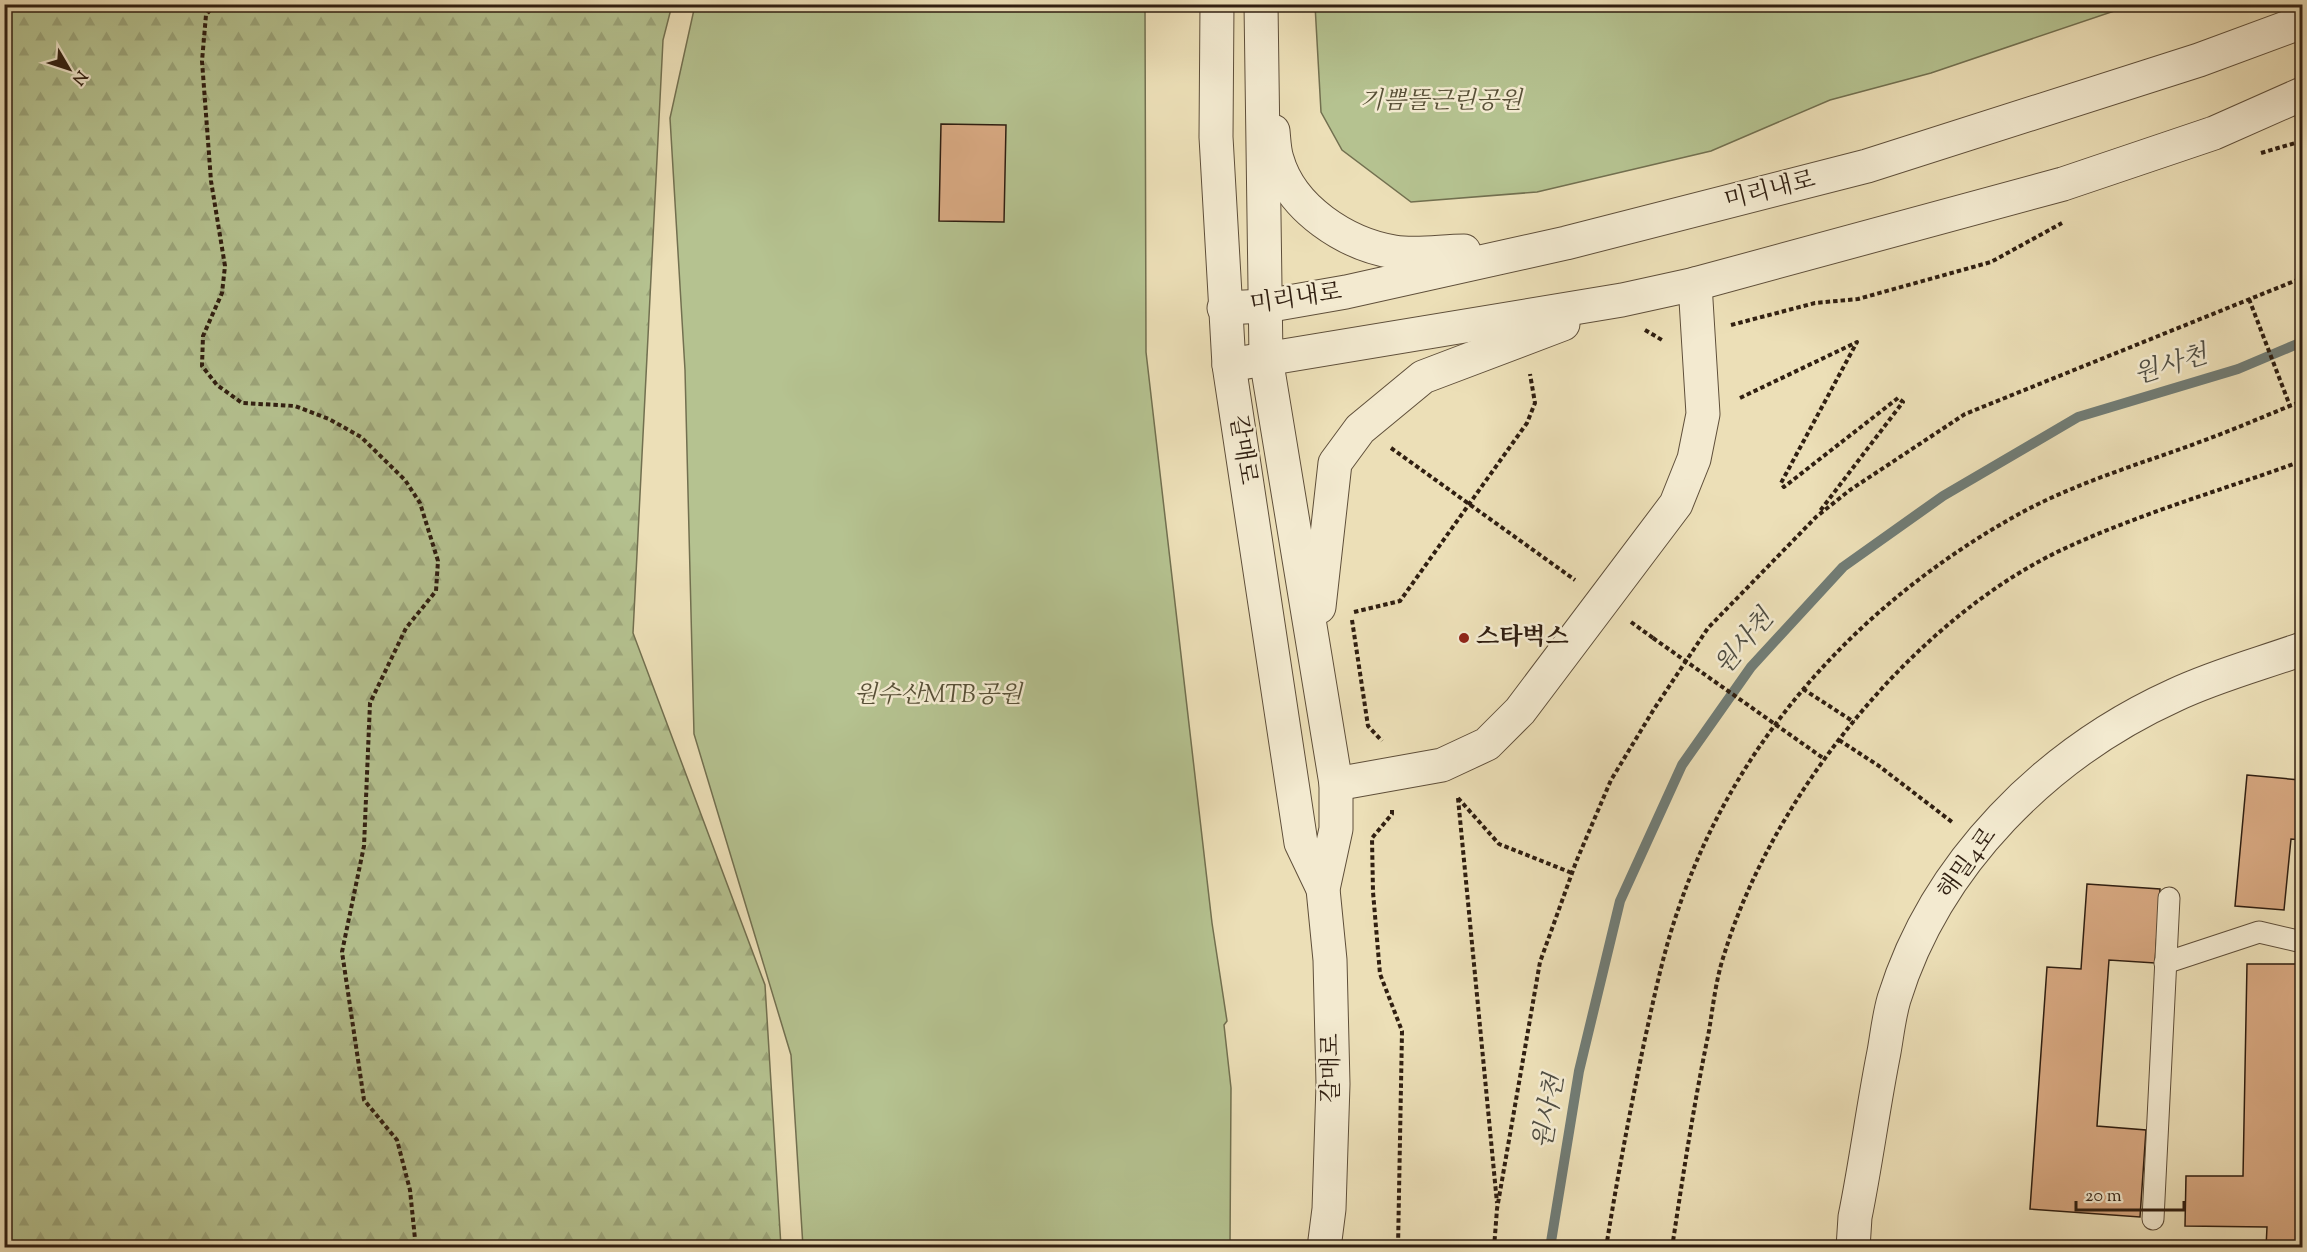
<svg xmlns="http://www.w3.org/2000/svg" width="2307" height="1252" viewBox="0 0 2307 1252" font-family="'Sorts Mill Goudy','Noto Serif KR',serif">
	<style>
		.forest { fill: url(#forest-firs); stroke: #727050; stroke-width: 1.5 }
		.park { fill: #b5c290; stroke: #727050; stroke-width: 1.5 }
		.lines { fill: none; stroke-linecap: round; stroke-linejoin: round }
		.stream { stroke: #717c75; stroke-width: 10 }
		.building { fill: #d7a881; stroke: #301f11; stroke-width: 1.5 }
		.service-casing { stroke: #5f4f3a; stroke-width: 23 }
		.minor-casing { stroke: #5f4f3a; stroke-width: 35 }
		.tertiary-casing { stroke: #5f4f3a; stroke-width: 35 }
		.path { stroke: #301f11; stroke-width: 4; stroke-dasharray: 4.5 3; stroke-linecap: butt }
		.service { stroke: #f3ead0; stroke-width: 21 }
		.minor { stroke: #f3ead0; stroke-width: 33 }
		.tertiary { stroke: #f3ead0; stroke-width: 33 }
		.path-bridge { stroke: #301f11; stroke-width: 4; stroke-dasharray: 4.5 3; stroke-linecap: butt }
		.poi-dot { fill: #8f2418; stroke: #f3ead0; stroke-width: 2 }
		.labels { text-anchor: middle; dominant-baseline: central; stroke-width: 5; stroke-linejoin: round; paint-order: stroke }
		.park-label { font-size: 24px; font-style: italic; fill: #585037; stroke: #f3ead0 }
		.street-label { font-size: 24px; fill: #301f11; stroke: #f3ead0 }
		.poi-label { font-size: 24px; font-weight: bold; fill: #301f11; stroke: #f3ead0; text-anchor: start }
		.water-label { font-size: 26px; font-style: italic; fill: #504e43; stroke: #f3ead0 }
	</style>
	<defs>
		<pattern id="forest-firs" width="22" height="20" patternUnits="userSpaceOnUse" patternTransform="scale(1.5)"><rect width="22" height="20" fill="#b5c290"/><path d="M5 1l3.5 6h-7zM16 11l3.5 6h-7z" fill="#9ca67b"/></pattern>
	</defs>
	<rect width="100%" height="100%" fill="#ecdfb7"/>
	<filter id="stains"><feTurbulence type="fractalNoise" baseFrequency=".00333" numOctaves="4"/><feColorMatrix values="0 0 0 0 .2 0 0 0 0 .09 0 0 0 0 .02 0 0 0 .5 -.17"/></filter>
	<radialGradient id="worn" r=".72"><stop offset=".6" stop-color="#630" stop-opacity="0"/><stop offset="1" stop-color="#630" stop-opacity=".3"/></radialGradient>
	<polygon class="forest" points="5,4 672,5 663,40 633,633 765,985 781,1247 5,1247"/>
	<g class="park">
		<polygon points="695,5 1145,5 1146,352 1212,923 1227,1021 1224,1025 1231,1088 1230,1247 803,1247 791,1055 694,734 685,370 670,118"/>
		<polygon points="1315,5 1315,4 2132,5 1931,73 1830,100 1711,151 1537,192 1411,202 1342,150 1321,112"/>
	</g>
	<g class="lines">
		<polyline class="stream" points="1550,1248 1579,1071 1620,901 1682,765 1751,667 1843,567 1943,496 2078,417 2238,369 2302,342"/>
	</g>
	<g class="building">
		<polygon points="941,124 1006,125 1004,222 939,221"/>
		<polygon points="2247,775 2300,780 2298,797 2302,798 2302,840 2291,839 2284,910 2235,906"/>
		<polygon points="2087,884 2160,889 2155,963 2109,960 2097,1126 2146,1130 2140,1217 2030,1209 2047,967 2081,969"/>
		<polygon points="2247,964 2298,964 2298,995 2302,995 2302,1052 2297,1052 2296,1103 2302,1103 2302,1155 2297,1155 2296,1209 2302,1210 2302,1248 2266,1248 2267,1227 2185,1226 2186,1176 2243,1176"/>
	</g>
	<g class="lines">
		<g class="service-casing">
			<g id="service">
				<polyline points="2165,963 2259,932 2302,942"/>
				<polyline points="2153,1219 2169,898"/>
			</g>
		</g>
		<g class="minor-casing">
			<g id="minor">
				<polyline points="1336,784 1442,765 1487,744 1520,711 1676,504 1694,459 1703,414 1695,284"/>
				<path d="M1853,1248l2,-31c11,-54 18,-110 29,-165 3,-17 5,-36 10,-53 42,-136 153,-246 281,-304 40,-19 85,-31 127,-46"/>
			</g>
		</g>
		<g class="tertiary-casing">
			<g id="tertiary">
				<polyline points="1217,4 1216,137 1229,365 1301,843 1323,889"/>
				<polyline points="1261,4 1266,358 1336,784 1336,829 1323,889 1330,960 1333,1084 1329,1209 1324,1248"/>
				<path d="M1273,131c1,9 1,19 4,28 14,50 69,85 117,93 22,4 48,-1 70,-1"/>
				<polyline points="1224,308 1265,306 1346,292 1566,243 1867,166 2199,60 2302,22"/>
				<polyline points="1229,365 1622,300 1695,284 2063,184 2214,133 2302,94"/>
				<polyline points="1319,607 1335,463 1360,429 1423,377 1563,324"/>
			</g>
		</g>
		<g class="path">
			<polyline points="215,4 206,15 202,61 211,181 225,266 222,293 203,336 202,366 217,385 242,403 295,406 329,419 361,437 405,480 420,503 438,561 436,591 406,628 370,703 364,846 342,952 364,1100 397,1140 410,1190 415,1239 413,1248"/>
			<polyline points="2261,153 2302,141"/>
			<polyline points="2249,299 2290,406"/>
			<polyline points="1731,325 1815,303 1858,299 1991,262 2062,223"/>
			<polyline points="1645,330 1662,340"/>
			<polyline points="1740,398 1857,342 1781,483 1784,487 1898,398 1903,402 1820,511"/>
			<polyline points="1391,448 1575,580"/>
			<polyline points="1354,612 1400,601 1527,423 1535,403 1530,374"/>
			<polyline points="1352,620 1368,726 1382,741"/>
			<polyline points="1631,622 1653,638"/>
			<polyline points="1803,689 1854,722"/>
			<polyline points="1839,740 1879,766 1952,822"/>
			<polyline points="1458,798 1497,1203"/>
			<polyline points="1458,798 1499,844 1572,873"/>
			<polyline points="1392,810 1392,814 1372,838 1373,892 1380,974 1402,1031 1398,1248"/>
			<polyline points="1494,1248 1497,1209 1540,962 1576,862 1611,780 1654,709 1708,628 1816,517 1850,490 1965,414 2302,278"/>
			<path d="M1606,1248c11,-69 24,-137 38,-205 10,-45 19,-90 34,-133 57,-169 178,-303 332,-391 59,-34 124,-53 187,-76 36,-13 70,-28 105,-42"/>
			<path d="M1672,1248c11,-73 22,-145 37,-217 4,-25 7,-52 15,-76 48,-159 192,-340 346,-409 75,-34 155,-57 232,-85"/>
		</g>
		<use href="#service" class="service"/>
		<use href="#minor" class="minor"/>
		<use href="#tertiary" class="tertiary"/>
		<polyline class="path-bridge" points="1653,638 1823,758"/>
	</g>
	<circle class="poi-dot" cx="1464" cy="638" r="6"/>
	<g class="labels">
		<g class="park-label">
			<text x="1441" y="102">기쁨뜰근린공원</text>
			<text x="938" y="696">원수산MTB공원</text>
		</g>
		<g class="street-label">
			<text transform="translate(1770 191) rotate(-14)">미리내로</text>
			<text transform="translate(1296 299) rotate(-8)">미리내로</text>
			<text transform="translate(1242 450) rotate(81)">갈매로</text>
			<text transform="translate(1968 864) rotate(-54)">해밀4로</text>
			<text transform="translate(1332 1068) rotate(-90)">갈매로</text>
		</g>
		<g class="poi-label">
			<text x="1476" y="638">스타벅스</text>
		</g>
		<g class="water-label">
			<text transform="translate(2171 366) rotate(-17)">원사천</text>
			<text transform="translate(1745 643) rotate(-50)">원사천</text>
			<text transform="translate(1550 1112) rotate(-80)">원사천</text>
		</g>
	</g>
	<rect width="2307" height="1252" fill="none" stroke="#ecdfb7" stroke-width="24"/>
	<rect x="6" y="6" width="2295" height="1240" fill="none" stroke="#301f11" stroke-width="3"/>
	<rect x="12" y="12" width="2283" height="1228" fill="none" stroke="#301f11" stroke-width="1.5"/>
	<g transform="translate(69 69) rotate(129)" stroke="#f3ead0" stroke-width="4.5" paint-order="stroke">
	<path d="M0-4.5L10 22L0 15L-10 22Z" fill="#301f11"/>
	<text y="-9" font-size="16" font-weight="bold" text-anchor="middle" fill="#301f11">N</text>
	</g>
	<path d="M2076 1201v9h108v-9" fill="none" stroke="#301f11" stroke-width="3"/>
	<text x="2085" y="1201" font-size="18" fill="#301f11" stroke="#f3ead0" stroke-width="4.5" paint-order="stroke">20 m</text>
	<rect width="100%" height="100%" filter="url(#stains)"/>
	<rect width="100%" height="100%" fill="url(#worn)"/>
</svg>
